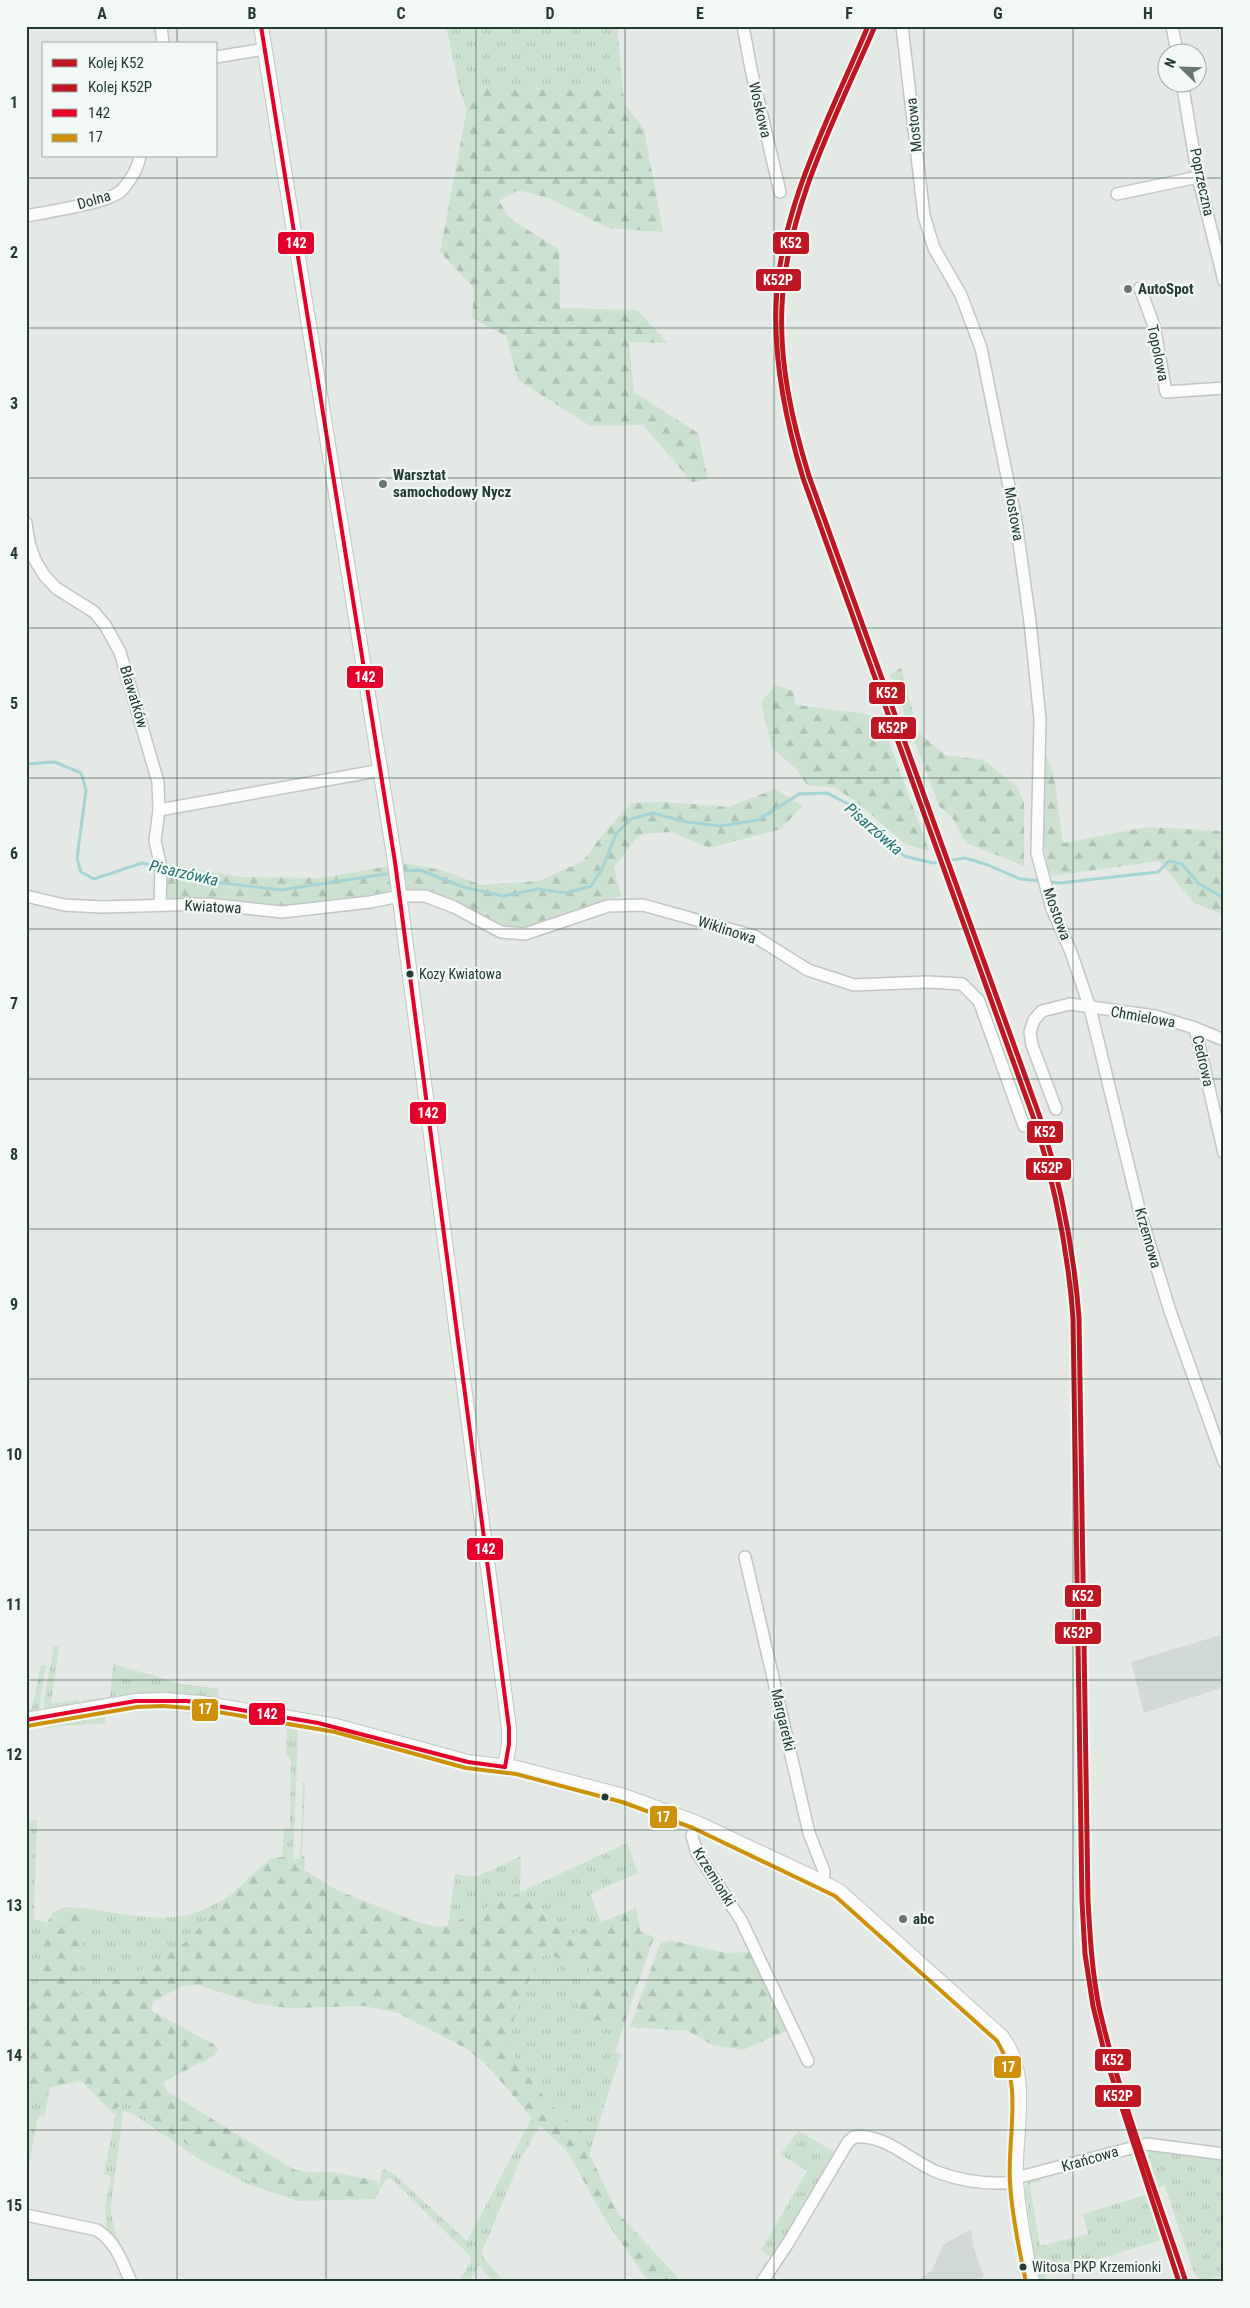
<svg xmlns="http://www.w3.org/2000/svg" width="1250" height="2308" viewBox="0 0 1250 2308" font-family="'Roboto Condensed',sans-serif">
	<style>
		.built { fill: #d2dad6 }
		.grass { fill: url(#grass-tufts) }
		.forest { fill: url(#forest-firs) }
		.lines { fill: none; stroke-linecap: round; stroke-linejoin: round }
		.stream { stroke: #a6d4d5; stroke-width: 3 }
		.minor-casing { stroke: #c1c6c3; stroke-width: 14 }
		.tertiary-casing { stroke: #c1c6c3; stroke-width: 16 }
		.minor { stroke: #fbfcfb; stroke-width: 11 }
		.tertiary { stroke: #fbfcfb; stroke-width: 14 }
		.bus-1-casing { stroke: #f2f8f4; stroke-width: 8 }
		.bus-2-casing { stroke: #f2f8f4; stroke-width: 8 }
		.bus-1 { stroke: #e4002b; stroke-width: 4 }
		.bus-2 { stroke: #cd910a; stroke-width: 4 }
		.rail-1-casing { stroke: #f2f8f4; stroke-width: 9 }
		.rail-2-casing { stroke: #f2f8f4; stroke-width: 9 }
		.rail-1 { stroke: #be1622; stroke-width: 5 }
		.rail-2 { stroke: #be1622; stroke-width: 5 }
		.grid { fill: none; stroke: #233b32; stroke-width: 1; stroke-opacity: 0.55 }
		.poi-dot { fill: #677871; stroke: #f2f8f4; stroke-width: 2 }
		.bus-dot { fill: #233b32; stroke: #f2f8f4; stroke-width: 2 }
		.labels { text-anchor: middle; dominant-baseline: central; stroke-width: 4.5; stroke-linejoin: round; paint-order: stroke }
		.bus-label { font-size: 14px; fill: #233b32; stroke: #f2f8f4; text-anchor: start }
		.street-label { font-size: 15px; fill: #233b32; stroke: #f2f8f4 }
		.poi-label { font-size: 15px; font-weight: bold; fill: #233b32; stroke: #f2f8f4; text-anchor: start }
		.water-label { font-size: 16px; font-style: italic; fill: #207074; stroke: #f2f8f4 }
		.line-badge { stroke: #f2f8f4; stroke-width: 2 }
		.badge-label { font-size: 14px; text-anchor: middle; font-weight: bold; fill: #fff }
		.neatline { fill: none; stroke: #233b32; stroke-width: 2 }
		.grid-label { font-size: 16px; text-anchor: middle; font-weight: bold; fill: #233b32 }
	</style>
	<defs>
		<pattern id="grass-tufts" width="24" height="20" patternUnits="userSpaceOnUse" patternTransform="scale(1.25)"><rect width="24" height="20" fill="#cde1d1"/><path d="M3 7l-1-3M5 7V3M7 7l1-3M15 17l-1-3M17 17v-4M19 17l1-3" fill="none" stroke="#b0c2b4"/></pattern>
		<pattern id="forest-firs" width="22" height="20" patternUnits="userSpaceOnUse" patternTransform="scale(1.25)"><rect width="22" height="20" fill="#cde1d1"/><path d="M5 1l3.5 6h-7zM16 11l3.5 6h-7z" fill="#b0c2b4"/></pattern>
	</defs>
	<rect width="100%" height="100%" fill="#e4e9e6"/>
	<g class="built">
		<polygon points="1224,1634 1224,1687 1144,1713 1131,1662"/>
		<polygon points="971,2229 973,2246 984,2277 982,2278 983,2282 918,2282 918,2280 932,2270 943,2245"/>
	</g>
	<g class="grass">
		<polygon points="446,26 617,26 623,90 459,87"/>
		<polygon points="54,1646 59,1647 51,1703 80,1700 79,1705 44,1711 44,1698"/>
		<polygon points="113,1664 182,1684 219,1689 218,1700 82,1704 82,1700 110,1697"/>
		<polygon points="41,1665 46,1666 39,1709 38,1712 26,1715 26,1710 32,1708"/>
		<polygon points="166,1706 190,1707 294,1724 298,1733 293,1859 300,1859 303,1783 305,1783 302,1856 305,1857 304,1870 296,1865 293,1859 282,1857 284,1829 290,1827 291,1760 286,1753 287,1727 238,1718 169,1711"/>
		<path d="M110,1710l3,4 -8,2v7c-20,3 -41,1 -60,6l11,-8z"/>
		<polygon points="588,1794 631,1806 685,1827 681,1829 675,1827 672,1823 587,1796"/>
		<polygon points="37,1820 34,1919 47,1923 39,1983 26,1991 26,1821"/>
		<polygon points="627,1843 638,1873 590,1894 601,1922 569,1936 519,1893 471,1914 448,1926 455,1874 476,1877 521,1856 520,1892"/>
		<path d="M228,1897l-40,43 -33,24 -73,30 -7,-2 12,-73 -5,-11c32,4 68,13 100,8 17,-3 31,-11 46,-19z"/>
		<polygon points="546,1954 591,1968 575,2020 625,2021 615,2052 621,2054 589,2154 578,2130 550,2104 517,2062 509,2038 518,2005 539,1958"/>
		<polygon points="50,2088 44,2117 38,2116 26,2182 26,2093"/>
		<polygon points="122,2104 129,2104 205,2157 342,2196 373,2196 379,2187 382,2170 385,2169 395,2175 467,2241 532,2118 540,2126 522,2156 481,2254 504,2282 494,2282 479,2266 469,2282 459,2282 471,2261 471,2257 391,2178 386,2179 375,2199 298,2201 250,2185 202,2161 132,2113 124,2111 123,2113 111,2205 112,2219 116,2234 137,2282 133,2282 106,2225 105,2208 111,2176 104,2174 117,2108"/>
		<polygon points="799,2131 838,2154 757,2282 753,2282 763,2269 762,2266 771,2258 761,2250 807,2171 780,2154"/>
		<polygon points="1152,2149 1224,2159 1224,2279 1218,2277 1200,2282 1193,2270 1165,2186 1158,2188 1147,2150"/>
		<polygon points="1039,2177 1041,2182 1031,2183 1030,2188 1040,2246 1088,2234 1083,2214 1145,2195 1162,2240 1045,2275 1045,2278 1040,2280 1033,2248 1025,2189 1028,2181"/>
	</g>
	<g class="forest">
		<polygon points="459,87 623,90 624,103 644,129 663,232 608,228 549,198 522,191 516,191 499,201 510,219 559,249 560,308 637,310 668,343 629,342 634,392 698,433 708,479 692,482 643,425 590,426 518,380 506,336 472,318 474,288 440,252 467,109"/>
		<polygon points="901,668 918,732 945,755 984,760 1017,787 1024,802 1024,866 966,843 953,819 939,806 890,675"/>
		<polygon points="776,685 793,691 796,705 862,713 881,720 929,851 905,844 853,799 833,787 808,786 795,768 772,748 761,702"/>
		<path d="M1045,753l9,22 9,68 85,-16 76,4v84l-30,-12 -35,-42 -108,15c-13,-38 -8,-84 -6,-123z"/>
		<polygon points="775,789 802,806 781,829 709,848 671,832 640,834 614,867 621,896 526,928 500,925 461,905 428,892 405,890 401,863 442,870 481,885 539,881 583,861 606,830 632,803 665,802 728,807"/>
		<polygon points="170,865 241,877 321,878 389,866 390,892 283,907 207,899 164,898"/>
		<polygon points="282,1857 293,1859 296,1865 337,1890 414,1921 434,1926 448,1926 471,1914 519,1893 569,1935 636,1908 640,1931 654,1937 625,2021 575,2020 591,1969 546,1954 539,1958 518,2005 509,2038 517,2062 550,2104 578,2130 617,2212 682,2282 649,2282 606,2221 567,2151 532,2118 487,2065 467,2049 398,2013 364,2006 289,2008 257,2004 198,1985 182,1986 153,2002 151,2010 213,2044 218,2049 214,2056 163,2082 167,2091 295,2170 308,2172 331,2172 378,2181 379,2187 373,2196 298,2198 251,2182 205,2157 129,2104 122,2104 117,2108 115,2115 81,2081 26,2093 26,1991 39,1983 47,1923 53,1912 67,1907 82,1908 87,1919 75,1992 82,1994 155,1964 188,1940 228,1897 270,1859"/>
		<polygon points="669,1940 726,1953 751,1952 788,2030 743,2050 713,2045 688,2031 630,2027 660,1944"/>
	</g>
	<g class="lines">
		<g class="stream">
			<polyline points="26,764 55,762 81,773 86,790 77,858 81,872 94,879 142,863 157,866"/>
			<polyline points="163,868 223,883 281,890 386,874"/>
			<polyline points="407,871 420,870 463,887 503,896 538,889 566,893 591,886 602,869 616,834 631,819 653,813 687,822 720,826 758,820 799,794 827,793 854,807 904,856 933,863 965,858 988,865 1020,879 1042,881"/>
			<polyline points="1048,882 1060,883 1158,872 1169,861 1182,864 1198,883 1224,898"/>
		</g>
		<g class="minor-casing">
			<g id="minor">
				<polyline points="161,26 163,44"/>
				<polyline points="743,26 751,69 780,192"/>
				<polyline points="902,26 924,216 934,248 961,295 981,348 1016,521 1030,622 1040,719 1037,853 1052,909 1071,952 1090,1008 1140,1213 1170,1311 1224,1462"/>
				<polyline points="1172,26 1177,52"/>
				<polyline points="216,57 265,49"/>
				<polyline points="1182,82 1198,177 1224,281"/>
				<polyline points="1117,194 1198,177"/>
				<path d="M26,216c20,-4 84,-13 96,-26 9,-10 16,-21 18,-34"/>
				<polyline points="1140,288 1154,326 1166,392 1224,388"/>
				<polyline points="26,523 29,543 35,560 44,575 56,588 94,612 105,625 120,652 158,782 159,810 155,841 161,867 160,905"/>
				<polyline points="159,810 382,770"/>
				<polyline points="26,896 64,905 102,907 208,904 282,912 370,902 400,896 425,896 454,907 501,932 525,934 608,906 643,905 754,936 808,970 854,985 928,982 962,984 979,1001 1024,1126"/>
				<polyline points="1195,1028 1224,1153"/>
				<polyline points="1056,1109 1032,1045 1030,1032 1034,1020 1042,1011 1070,1004 1155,1016 1195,1028 1224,1040"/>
				<polyline points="745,1557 809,1833 824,1871 823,1882"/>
				<polyline points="695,1822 692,1836 697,1853 741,1920 808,2061"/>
				<polyline points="1016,2178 1147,2144 1224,2154"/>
				<path d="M26,2215l71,15c19,12 25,32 34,52"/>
				<path d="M762,2282l26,-39 60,-101 6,-5c31,-4 56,24 83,35 27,10 52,13 79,10"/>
			</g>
		</g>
		<g class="tertiary-casing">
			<g id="tertiary">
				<polyline points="261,26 395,862 509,1728 509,1744 505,1767"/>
				<path d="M26,1720l110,-19 27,-1 39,3 134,23 132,36 49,6 107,28 71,26 113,53 31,16 163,146c30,38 11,100 14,146 3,33 9,67 16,99"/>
			</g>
		</g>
		<use href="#minor" class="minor"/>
		<use href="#tertiary" class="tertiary"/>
		<g class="bus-1-casing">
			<g id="bus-1">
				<polyline points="261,26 395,862 509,1728 509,1744 505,1767"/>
				<polyline points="26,1720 136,1701 187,1701 318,1723 468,1762 505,1767"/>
			</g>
		</g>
		<g class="bus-2-casing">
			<path id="bus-2" d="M27,1726l110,-19 26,-1 38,3 134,23 131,36 50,6 106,28 71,26 142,68 162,145c27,44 10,94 13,142 2,33 9,67 16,99"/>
		</g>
		<use href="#bus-1" class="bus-1"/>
		<use href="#bus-2" class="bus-2"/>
		<g class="rail-1-casing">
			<path id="rail-1" d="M875,26c-38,89 -88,181 -93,279 -3,58 10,116 27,171l232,644c20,65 33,130 38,198l9,583c2,35 4,71 11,106 21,92 57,185 87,275"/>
		</g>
		<g class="rail-2-casing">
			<path id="rail-2" d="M868,26c-37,89 -89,182 -92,280 -2,59 10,116 27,172l232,644c20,64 33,129 38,196l9,583 3,53 8,52 13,53 73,223"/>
		</g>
		<use href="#rail-1" class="rail-1"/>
		<use href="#rail-2" class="rail-2"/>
	</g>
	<path class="grid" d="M177,26v18M326,26v2256M476,26v2256M625,26v2256M774,26v2256M924,26v2256M1073,26v2256M177,156v2126M26,178h1198M26,328h1198M26,478h1198M26,628h1198M26,778h1198M26,929h1198M26,1079h1198M26,1229h1198M26,1379h1198M26,1530h1198M26,1680h1198M26,1830h1198M26,1980h1198M26,2130h1198"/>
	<g class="poi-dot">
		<circle cx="1128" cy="289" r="5"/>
		<circle cx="383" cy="484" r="5"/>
		<circle cx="903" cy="1919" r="5"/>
	</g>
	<g class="bus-dot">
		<circle cx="410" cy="974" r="4.5"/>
		<circle cx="605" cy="1797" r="4.5"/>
		<circle cx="1023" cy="2267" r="4.5"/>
	</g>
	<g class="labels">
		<g class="bus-label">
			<text x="419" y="974">Kozy Kwiatowa</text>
			<text x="1032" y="2267">Witosa PKP Krzemionki</text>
		</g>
		<g class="street-label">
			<text transform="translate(760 110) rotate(77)">Woskowa</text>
			<text transform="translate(914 125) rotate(-96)">Mostowa</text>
			<text transform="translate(1202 182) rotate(78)">Poprzeczna</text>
			<text transform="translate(94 200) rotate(-16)">Dolna</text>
			<text transform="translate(1158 353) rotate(78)">Topolowa</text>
			<text transform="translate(1014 514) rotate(80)">Mostowa</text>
			<text transform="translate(134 697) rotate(73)">Bławatków</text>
			<text transform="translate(213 907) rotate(3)">Kwiatowa</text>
			<text transform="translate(1057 914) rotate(70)">Mostowa</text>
			<text transform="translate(727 930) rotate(18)">Wiklinowa</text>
			<text transform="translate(1143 1017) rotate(10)">Chmielowa</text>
			<text transform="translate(1203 1061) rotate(77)">Cedrowa</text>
			<text transform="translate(1148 1238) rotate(74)">Krzemowa</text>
			<text transform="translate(783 1720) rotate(77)">Margaretki</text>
			<text transform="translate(714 1877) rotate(58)">Krzemionki</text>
			<text transform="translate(1090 2159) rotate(-16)">Krańcowa</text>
		</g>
		<g class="poi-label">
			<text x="1138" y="289">AutoSpot</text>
			<text x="393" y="475">Warsztat<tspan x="393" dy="17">samochodowy Nycz</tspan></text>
			<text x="913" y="1919">abc</text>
		</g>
		<g class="water-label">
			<text transform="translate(874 829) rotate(41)">Pisarzówka</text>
			<text transform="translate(184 873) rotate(13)">Pisarzówka</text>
		</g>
	</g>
	<g class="line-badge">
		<rect x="277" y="231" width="38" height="24" rx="5" fill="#e4002b"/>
		<rect x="772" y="231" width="38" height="24" rx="5" fill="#be1622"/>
		<rect x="755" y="268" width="47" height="24" rx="5" fill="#be1622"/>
		<rect x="346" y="665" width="38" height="24" rx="5" fill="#e4002b"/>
		<rect x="868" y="681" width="38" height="24" rx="5" fill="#be1622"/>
		<rect x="870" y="716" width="47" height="24" rx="5" fill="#be1622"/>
		<rect x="409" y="1101" width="38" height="24" rx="5" fill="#e4002b"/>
		<rect x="1026" y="1120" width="38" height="24" rx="5" fill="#be1622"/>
		<rect x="1025" y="1157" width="47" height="24" rx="5" fill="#be1622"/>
		<rect x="466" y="1537" width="38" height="24" rx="5" fill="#e4002b"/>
		<rect x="1064" y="1584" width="38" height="24" rx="5" fill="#be1622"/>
		<rect x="1054" y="1621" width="48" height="24" rx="5" fill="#be1622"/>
		<rect x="191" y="1698" width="28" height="24" rx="5" fill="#cd910a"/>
		<rect x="248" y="1702" width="38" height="24" rx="5" fill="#e4002b"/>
		<rect x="649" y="1805" width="29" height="24" rx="5" fill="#cd910a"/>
		<rect x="1094" y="2048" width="38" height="24" rx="5" fill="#be1622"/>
		<rect x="993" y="2055" width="29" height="24" rx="5" fill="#cd910a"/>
		<rect x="1094" y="2084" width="48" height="24" rx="5" fill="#be1622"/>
	</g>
	<g class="badge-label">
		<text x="296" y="248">142</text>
		<text x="791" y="248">K52</text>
		<text x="778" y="285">K52P</text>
		<text x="365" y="682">142</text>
		<text x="887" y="698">K52</text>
		<text x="893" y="733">K52P</text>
		<text x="428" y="1118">142</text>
		<text x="1045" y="1137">K52</text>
		<text x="1048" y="1173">K52P</text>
		<text x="485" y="1554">142</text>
		<text x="1083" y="1601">K52</text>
		<text x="1078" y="1638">K52P</text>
		<text x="205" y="1714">17</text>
		<text x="267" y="1719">142</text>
		<text x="663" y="1822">17</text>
		<text x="1113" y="2065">K52</text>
		<text x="1008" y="2072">17</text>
		<text x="1118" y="2101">K52P</text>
	</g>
	<rect width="1250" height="2308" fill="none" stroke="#f2f8f4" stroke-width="55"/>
	<rect x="42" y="42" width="175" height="115" fill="#f2f8f4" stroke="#9faca6"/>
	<rect x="52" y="59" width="25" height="8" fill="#be1622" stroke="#9faca6"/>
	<text x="88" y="68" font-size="15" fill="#233b32">Kolej K52</text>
	<rect x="52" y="84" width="25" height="8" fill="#be1622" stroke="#9faca6"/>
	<text x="88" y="92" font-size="15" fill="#233b32">Kolej K52P</text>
	<rect x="52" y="109" width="25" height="8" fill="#e4002b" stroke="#9faca6"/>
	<text x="88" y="118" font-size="15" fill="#233b32">142</text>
	<rect x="52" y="134" width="25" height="8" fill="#cd910a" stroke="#9faca6"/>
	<text x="88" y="142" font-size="15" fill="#233b32">17</text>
	<g transform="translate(1182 68) rotate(293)"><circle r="24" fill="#f2f8f4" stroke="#9faca6"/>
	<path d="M0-4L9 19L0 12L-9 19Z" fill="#677871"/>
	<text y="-8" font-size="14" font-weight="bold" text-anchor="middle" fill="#233b32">N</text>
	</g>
	<rect x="28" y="28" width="1194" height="2252" class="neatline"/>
	<g class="grid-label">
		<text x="102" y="19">A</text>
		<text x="252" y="19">B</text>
		<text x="401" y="19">C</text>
		<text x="550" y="19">D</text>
		<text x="700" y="19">E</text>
		<text x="849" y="19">F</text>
		<text x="998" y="19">G</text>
		<text x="1148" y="19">H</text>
		<text x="14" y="108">1</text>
		<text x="14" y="258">2</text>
		<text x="14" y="409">3</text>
		<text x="14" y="559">4</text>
		<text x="14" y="709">5</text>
		<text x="14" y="859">6</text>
		<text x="14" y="1009">7</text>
		<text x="14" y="1160">8</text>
		<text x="14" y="1310">9</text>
		<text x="14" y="1460">10</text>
		<text x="14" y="1610">11</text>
		<text x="14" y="1760">12</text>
		<text x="14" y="1911">13</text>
		<text x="14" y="2061">14</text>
		<text x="14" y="2211">15</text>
	</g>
</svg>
